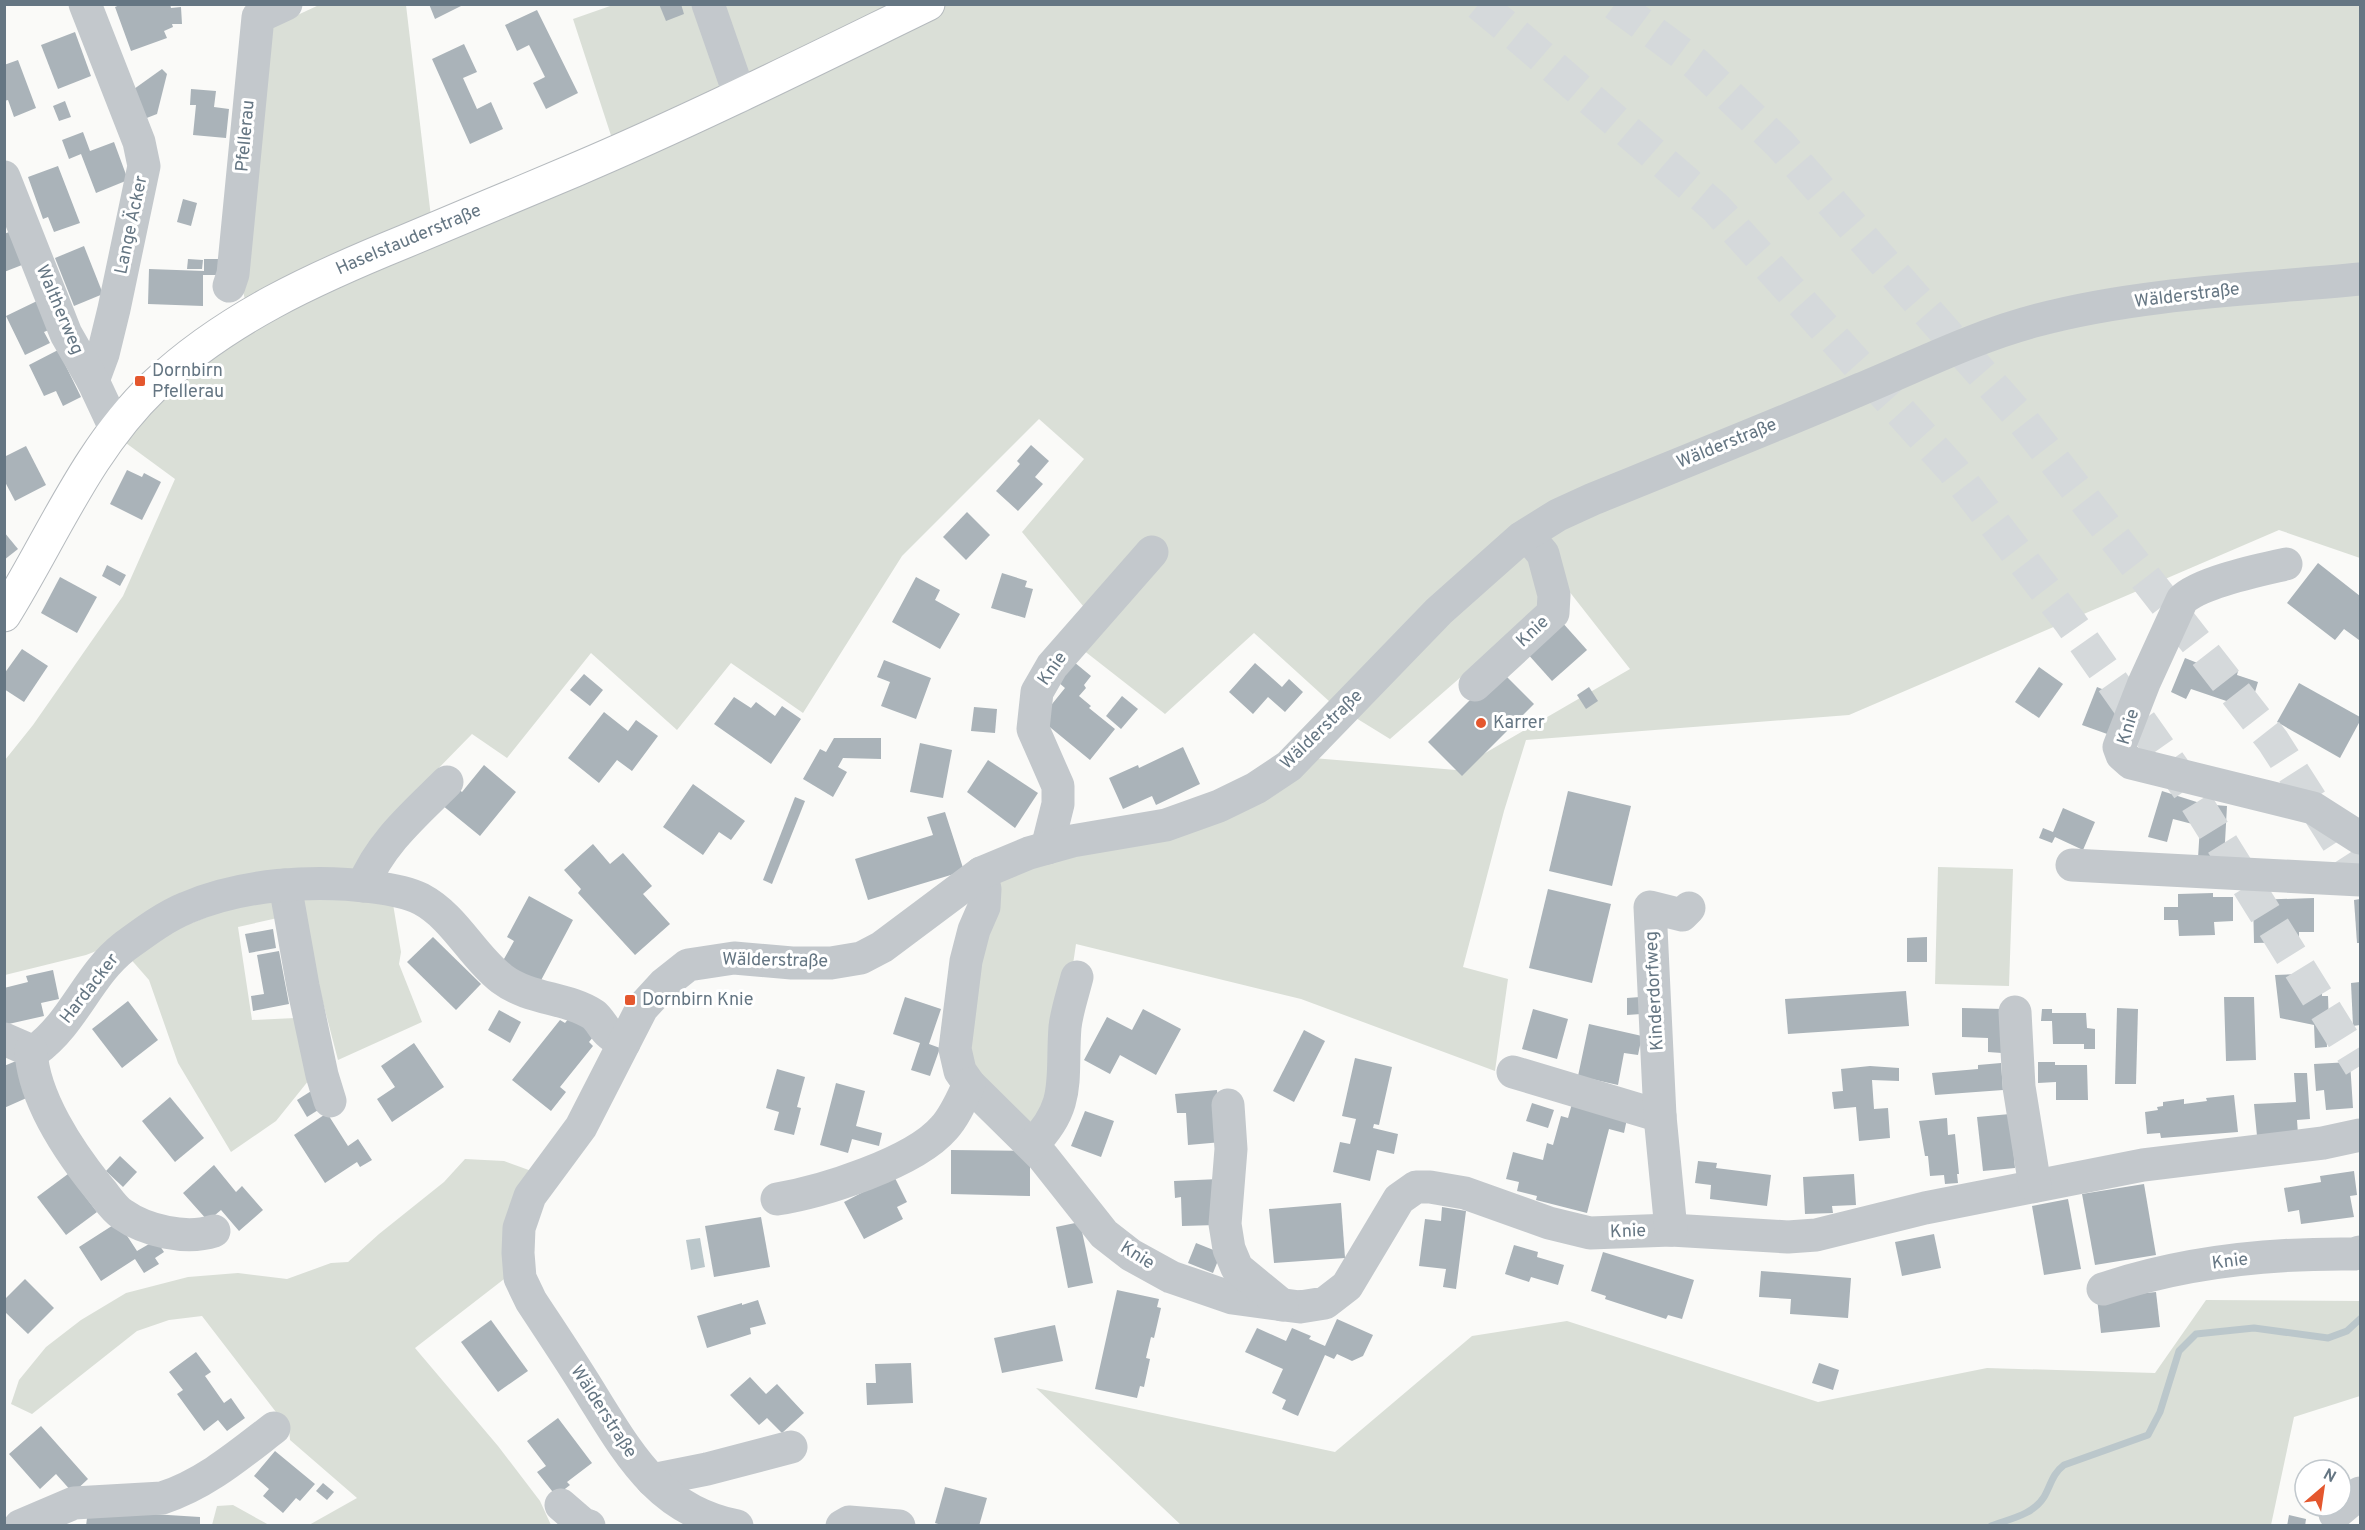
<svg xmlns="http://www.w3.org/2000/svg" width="2365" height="1530" viewBox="0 0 2365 1530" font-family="Overpass,sans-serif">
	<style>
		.green { fill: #dadfd7 }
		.water { fill: #bbc7cb }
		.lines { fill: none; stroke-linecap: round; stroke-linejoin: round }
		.stream { stroke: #bbc7cb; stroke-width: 7 }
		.building { fill: #aab3b9 }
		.minor-tunnel { stroke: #d5d9db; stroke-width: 33; stroke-dasharray: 33 16; stroke-linecap: butt }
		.major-tunnel { stroke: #d5d9db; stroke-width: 33; stroke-dasharray: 33 16; stroke-linecap: butt }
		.major-casing { stroke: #b5babe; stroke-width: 35 }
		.minor { stroke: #c3c8cc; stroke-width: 33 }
		.major { stroke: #fff; stroke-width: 33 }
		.poi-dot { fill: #e4572e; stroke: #fff; stroke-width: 2 }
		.labels { text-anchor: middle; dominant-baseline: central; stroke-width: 6; stroke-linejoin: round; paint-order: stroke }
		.street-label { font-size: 18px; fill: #657683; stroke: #fff }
		.poi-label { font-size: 18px; fill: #657683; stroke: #fff; text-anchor: start }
	</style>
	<rect width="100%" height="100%" fill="#fafaf8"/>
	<g class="green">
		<polygon points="319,5 406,5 433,234 619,160 573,19 613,5 2360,5 2360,558 2279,530 1849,715 1526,740 1504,811 1463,967 1508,979 1495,1071 1301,999 1076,944 1051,1114 1035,1130 964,1058 993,879 1313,758 1456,770 1630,669 1565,586 1390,739 1330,702 1254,633 1165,714 1078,646 1088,612 1022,532 1084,459 1039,419 902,556 803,713 731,663 677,730 591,653 507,758 472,734 385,823 354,875 117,943 86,955 5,975 5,760 33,725 123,596 175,479 115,435 249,321 240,275 260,46 274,26"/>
		<polygon points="1938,867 2013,869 2009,986 1935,984"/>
		<polygon points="309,890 392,898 401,952 399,964 422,1022 338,1060 297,903"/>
		<polygon points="266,894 282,917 238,927 252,1020 295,1018 309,1080 276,1121 231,1152 178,1063 149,980 128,956 153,938"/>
		<polygon points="465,1159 504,1161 537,1173 508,1276 415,1348 498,1446 540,1501 551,1525 309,1525 357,1498 290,1440 289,1429 202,1316 169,1320 137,1331 32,1414 11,1404 19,1380 46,1347 81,1320 126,1293 188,1277 238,1273 287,1279 331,1263 348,1262 379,1234 444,1182"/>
		<polygon points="2206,1300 2360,1301 2360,1396 2294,1417 2271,1525 1181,1525 1036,1388 1335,1452 1472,1336 1567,1321 1818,1402 1987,1368 2155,1373"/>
		<polygon points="233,1505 269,1525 212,1525 217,1506"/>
	</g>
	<polygon class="water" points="700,1238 705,1267 691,1270 686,1240"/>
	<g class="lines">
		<path class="stream" d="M1991,1526c18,-7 42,-11 53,-29 7,-12 8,-23 20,-32l84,-30 12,-23 19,-61 17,-17 58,-6 74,10 19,-7 13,-12"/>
	</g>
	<g class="building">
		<polygon points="122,4 170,4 171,8 181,7 182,24 172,24 173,27 164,31 167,38 131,51 115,7"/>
		<polygon points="429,4 465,4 435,19"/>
		<polygon points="659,4 681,4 684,14 666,21"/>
		<polygon points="537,10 578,93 546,109 533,83 545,77 529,45 517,51 505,25"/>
		<polygon points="75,32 91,76 58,89 41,45"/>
		<polygon points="464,44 477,72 463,78 477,109 491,102 503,129 470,144 432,59"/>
		<polygon points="18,60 36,108 14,117 8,100 4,101 4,65"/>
		<polygon points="162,69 167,74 157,114 144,119 134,89"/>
		<polygon points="191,89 216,91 214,107 229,109 226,138 193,135 196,105 190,105"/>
		<polygon points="65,101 71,117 59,121 53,106"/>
		<polygon points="83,132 90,151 114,142 128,180 96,193 81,154 69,159 62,140"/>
		<polygon points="58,166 80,223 54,232 48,217 43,219 28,177"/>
		<polygon points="183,199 197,203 191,226 177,222"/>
		<polygon points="9,232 22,265 4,272 4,234"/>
		<polygon points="84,246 103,294 74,306 55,258"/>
		<polygon points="188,259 203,260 202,269 187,269"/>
		<polygon points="204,259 222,259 221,275 203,275 203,306 148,304 149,269 204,271"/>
		<polygon points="37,301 51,329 44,332 50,343 25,355 6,316"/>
		<polygon points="58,350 81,397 63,406 56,391 44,396 29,365"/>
		<polygon points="1031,445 1049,461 1035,477 1043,484 1018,511 996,491 1020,464 1017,461"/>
		<polygon points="26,446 46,485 15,501 4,480 4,457"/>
		<polygon points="127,470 142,477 144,473 161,482 142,520 110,504"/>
		<polygon points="967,512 990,535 966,560 943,537"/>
		<polygon points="4,532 18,549 4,560"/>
		<polygon points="2318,563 2360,596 2360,637 2359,640 2344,629 2335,640 2287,603"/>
		<polygon points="107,565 126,575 120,586 102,576"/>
		<polygon points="1002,573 1027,581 1025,587 1033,589 1025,618 991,608"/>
		<polygon points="60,577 97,597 77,633 41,613"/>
		<polygon points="916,577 940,590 935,600 960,614 940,649 892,622"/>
		<polygon points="1561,621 1587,650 1552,681 1526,652"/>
		<polygon points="22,649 48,666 24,702 4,689 4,674"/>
		<polygon points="2185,658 2200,664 2203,659 2238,671 2237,675 2258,682 2250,709 2191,689 2186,699 2171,692"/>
		<polygon points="884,660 931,678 916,719 881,706 890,682 877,677"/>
		<polygon points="1074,662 1091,676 1084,685 1086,688 1079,696 1091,706 1089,708 1115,729 1090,760 1040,719 1065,688 1058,682"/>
		<polygon points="1255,663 1282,687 1289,679 1303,692 1285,712 1268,697 1253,714 1229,692"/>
		<polygon points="2039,667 2063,684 2039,718 2015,702"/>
		<polygon points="1500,670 1534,704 1462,776 1428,742"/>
		<polygon points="584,674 603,690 590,706 570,690"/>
		<polygon points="2299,683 2360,717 2360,721 2340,758 2277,722"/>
		<polygon points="1589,687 1598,701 1586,709 1577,695"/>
		<polygon points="2097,687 2124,698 2110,735 2082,725"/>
		<polygon points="1122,696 1138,709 1121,729 1106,716"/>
		<polygon points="734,697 751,708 756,702 775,716 782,706 801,719 771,764 714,724"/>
		<polygon points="974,707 997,709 995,733 971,731"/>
		<polygon points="604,712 628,731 636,720 658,736 632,771 617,760 599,783 568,758"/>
		<polygon points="834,738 881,738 881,759 843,758 838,767 847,772 833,797 803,779 820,749 826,752"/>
		<polygon points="920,743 952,750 943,798 910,792"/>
		<polygon points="1183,747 1200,784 1156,805 1152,796 1123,809 1109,778 1138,765 1139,768"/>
		<polygon points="988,760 1038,793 1015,828 967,792"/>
		<polygon points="484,765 516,792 480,836 442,805 456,787 462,792"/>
		<polygon points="693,784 745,821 731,840 719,832 703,855 663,827"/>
		<polygon points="1568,791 1631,806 1612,886 1549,871"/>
		<polygon points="2162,791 2203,804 2227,806 2224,860 2198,858 2200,826 2173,819 2167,842 2148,837"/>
		<polygon points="795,797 805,801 772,884 763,880"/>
		<polygon points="2063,808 2095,822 2083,850 2055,837 2052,843 2039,838 2043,828 2053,832"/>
		<polygon points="945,812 964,871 868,900 855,859 933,835 927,817"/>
		<polygon points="593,844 610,864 623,853 652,886 643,894 670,924 635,955 578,893 581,889 564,870"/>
		<polygon points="1548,889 1611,904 1592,983 1529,968"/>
		<polygon points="2213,893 2213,897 2233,897 2233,921 2214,922 2215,935 2179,936 2178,920 2164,920 2164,907 2178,907 2178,894"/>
		<polygon points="529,896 573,920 538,986 500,966 514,941 507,937"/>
		<polygon points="2314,898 2314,932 2299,932 2299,942 2254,943 2253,900"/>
		<polygon points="2360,899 2360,943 2357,943 2354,900"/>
		<polygon points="273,929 276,948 249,953 245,934"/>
		<polygon points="433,937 481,984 456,1010 407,962"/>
		<polygon points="1927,937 1927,962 1907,962 1907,938"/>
		<polygon points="279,951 289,1004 253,1011 251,996 264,994 257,955"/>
		<polygon points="53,970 59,999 41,1003 44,1016 4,1025 4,988 28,982 26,976"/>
		<polygon points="2302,974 2302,987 2316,987 2316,993 2322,993 2322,996 2328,996 2329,1025 2326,1025 2327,1047 2315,1048 2314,1025 2280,1018 2275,975"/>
		<polygon points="2360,982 2360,1025 2353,1026 2351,983"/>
		<polygon points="1906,991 1909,1026 1788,1034 1785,999"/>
		<polygon points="905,997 941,1009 929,1044 940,1048 930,1076 911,1070 920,1043 893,1034"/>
		<polygon points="1640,997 1641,1014 1627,1015 1627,998"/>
		<polygon points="2224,997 2254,997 2256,1060 2226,1061"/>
		<polygon points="128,1001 158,1040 122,1068 92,1029"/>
		<polygon points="1962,1008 2004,1009 2002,1053 1988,1052 1988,1038 1962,1037"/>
		<polygon points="2117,1008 2138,1009 2136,1084 2115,1084"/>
		<polygon points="1143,1009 1181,1029 1156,1075 1120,1055 1110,1074 1084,1060 1107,1017 1132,1030"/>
		<polygon points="1533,1009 1568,1019 1557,1059 1522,1049"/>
		<polygon points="2042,1009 2052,1009 2052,1013 2086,1013 2087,1028 2095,1029 2095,1049 2084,1049 2084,1044 2053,1044 2052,1021 2041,1021"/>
		<polygon points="499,1010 521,1022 510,1043 488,1030"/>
		<polygon points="573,1013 597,1032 589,1042 593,1046 560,1087 566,1092 551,1111 512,1080 560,1020 565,1023"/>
		<polygon points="1589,1024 1642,1036 1638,1055 1624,1053 1618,1085 1578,1076"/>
		<polygon points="1304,1030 1325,1041 1294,1102 1273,1091"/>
		<polygon points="414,1043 444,1087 392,1122 377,1099 395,1087 381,1066"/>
		<polygon points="1355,1058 1392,1067 1379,1125 1374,1124 1373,1128 1398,1134 1394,1154 1377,1150 1370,1181 1333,1172 1340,1142 1350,1144 1356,1119 1342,1116"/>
		<polygon points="16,1061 31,1096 4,1108 4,1066"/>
		<polygon points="2038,1062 2055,1062 2055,1065 2087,1065 2088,1100 2056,1100 2056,1082 2038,1083"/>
		<polygon points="2350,1062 2353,1108 2326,1110 2324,1090 2316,1091 2314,1064"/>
		<polygon points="2001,1063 2003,1090 1935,1095 1932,1073 1978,1069 1978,1065"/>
		<polygon points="1870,1066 1899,1068 1899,1081 1872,1080 1874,1109 1888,1108 1890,1138 1859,1141 1856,1107 1834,1109 1832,1092 1843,1091 1841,1069"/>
		<polygon points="777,1069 805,1077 797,1107 801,1108 794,1135 774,1130 779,1112 766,1108"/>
		<polygon points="2294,1073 2307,1073 2310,1119 2297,1120 2298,1134 2257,1136 2254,1104 2296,1102"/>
		<polygon points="836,1083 865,1091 856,1126 882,1133 879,1146 852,1139 848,1153 820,1145"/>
		<polygon points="316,1088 323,1107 307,1117 297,1100"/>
		<polygon points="1217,1090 1222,1142 1188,1145 1186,1113 1177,1113 1175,1094"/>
		<polygon points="2234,1095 2238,1132 2161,1138 2160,1133 2147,1134 2145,1112 2158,1110 2157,1107 2163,1106 2163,1102 2184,1099 2184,1104 2207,1101 2206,1098"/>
		<polygon points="170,1097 204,1138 175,1162 142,1121"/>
		<polygon points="1573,1100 1628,1114 1624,1133 1609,1129 1587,1213 1536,1200 1537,1196 1517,1191 1519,1182 1506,1179 1513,1152 1543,1160 1547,1143 1553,1145 1561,1116 1568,1118"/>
		<polygon points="1532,1103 1554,1110 1548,1128 1526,1121"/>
		<polygon points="1085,1111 1114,1121 1101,1157 1071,1146"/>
		<polygon points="327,1113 348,1146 358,1139 372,1160 360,1167 357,1162 325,1183 294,1135"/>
		<polygon points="2010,1114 2015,1168 1983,1171 1977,1117"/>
		<polygon points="1947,1118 1948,1135 1955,1134 1959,1174 1957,1174 1958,1183 1945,1184 1944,1175 1930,1176 1928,1156 1925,1156 1919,1121"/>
		<polygon points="951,1150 1030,1151 1030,1196 951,1194"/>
		<polygon points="120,1156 137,1172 123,1187 106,1171"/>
		<polygon points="1698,1161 1717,1163 1716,1168 1771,1175 1767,1206 1710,1199 1711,1185 1695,1183"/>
		<polygon points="214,1165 236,1192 242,1186 263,1210 239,1231 221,1210 208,1221 183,1193"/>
		<polygon points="2354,1171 2357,1195 2350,1196 2354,1217 2301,1224 2299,1210 2288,1212 2284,1188 2321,1182 2320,1176"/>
		<polygon points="68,1174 97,1212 66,1235 37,1197"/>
		<polygon points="1854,1174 1856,1205 1832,1206 1833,1213 1805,1214 1803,1177"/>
		<polygon points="894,1176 907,1202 897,1207 903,1219 864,1239 844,1202"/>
		<polygon points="1219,1179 1216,1225 1182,1226 1181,1197 1175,1198 1174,1181"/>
		<polygon points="2144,1184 2156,1255 2095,1265 2082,1194"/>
		<polygon points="2068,1199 2081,1269 2044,1275 2032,1206"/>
		<polygon points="1341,1203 1345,1258 1274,1263 1269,1209"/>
		<polygon points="1442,1207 1466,1211 1456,1289 1443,1287 1446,1269 1419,1266 1425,1219 1441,1221"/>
		<polygon points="761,1217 770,1267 714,1277 705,1226"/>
		<polygon points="118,1222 137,1251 156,1240 164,1252 155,1258 159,1264 144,1273 135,1259 101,1281 79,1247"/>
		<polygon points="1080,1222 1093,1283 1068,1288 1056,1227"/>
		<polygon points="1934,1234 1941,1268 1902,1276 1895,1242"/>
		<polygon points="1196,1243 1221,1253 1213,1273 1188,1263"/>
		<polygon points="1514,1245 1538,1252 1537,1257 1564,1265 1558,1285 1531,1277 1529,1282 1505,1274"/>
		<polygon points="1603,1252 1694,1280 1682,1319 1668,1315 1666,1319 1605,1299 1606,1296 1591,1291"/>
		<polygon points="1761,1271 1851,1278 1848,1318 1790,1314 1791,1299 1759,1297"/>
		<polygon points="25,1279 54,1308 28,1334 4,1311 4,1300"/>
		<polygon points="1117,1290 1159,1299 1157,1307 1161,1308 1154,1338 1151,1337 1146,1358 1150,1359 1144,1387 1140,1386 1137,1398 1095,1389"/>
		<polygon points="2156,1292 2160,1327 2101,1333 2097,1298"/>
		<polygon points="758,1300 766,1324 750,1328 751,1334 707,1348 697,1316 742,1303 742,1305"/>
		<polygon points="1337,1319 1373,1335 1363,1356 1352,1361 1337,1354 1334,1359 1325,1355 1298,1416 1282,1409 1286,1400 1272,1393 1283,1369 1245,1352 1257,1328 1286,1341 1292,1328 1311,1336 1309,1339 1325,1346"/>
		<polygon points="491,1320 528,1371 498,1392 461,1342"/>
		<polygon points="1055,1325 1063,1361 1002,1373 994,1338"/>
		<polygon points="196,1352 211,1372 205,1376 224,1403 231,1398 245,1418 227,1431 218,1420 204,1431 177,1394 183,1390 169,1372"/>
		<polygon points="911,1363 913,1403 867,1405 866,1383 876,1383 875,1364"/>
		<polygon points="1819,1363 1839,1370 1833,1390 1812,1383"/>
		<polygon points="750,1377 766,1394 777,1384 804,1413 782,1433 767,1418 759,1425 730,1395"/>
		<polygon points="558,1418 592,1463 567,1482 570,1485 556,1496 537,1472 546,1466 527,1441"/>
		<polygon points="41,1426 88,1479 73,1493 56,1474 40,1489 9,1454"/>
		<polygon points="275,1451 315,1484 300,1501 296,1498 283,1513 263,1496 269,1489 254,1476"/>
		<polygon points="323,1483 334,1492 327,1500 316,1491"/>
		<polygon points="945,1487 987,1498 979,1526 945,1526 935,1523"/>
		<polygon points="88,1510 200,1517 200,1526 86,1526"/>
		<polygon points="2289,1515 2306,1519 2305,1526 2287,1526"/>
	</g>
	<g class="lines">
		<polyline class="minor-tunnel" points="1615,4 1695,63 1780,144 2020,417 2273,741 2360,877"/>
		<polyline class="major-tunnel" points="1479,4 1520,38 1716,208 1953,470 2070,622 2188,789 2360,1066"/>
		<g class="major-casing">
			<g id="major">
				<path id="s1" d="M4,615c48,-77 83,-165 150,-229 72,-68 161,-108 252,-145 56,-24 113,-47 169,-71 120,-51 236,-109 353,-166"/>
			</g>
		</g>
		<g class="minor">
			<polyline points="85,4 139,142 144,166 114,309 103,354 93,381"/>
			<polyline points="708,4 740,96"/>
			<polyline points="4,177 66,334 93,381 115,428"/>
			<polyline points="229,286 233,274 258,17 286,4"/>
			<path d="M2286,564c-26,6 -86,18 -104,36l-38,83 -25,64 3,8 9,8 182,45 47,30"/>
			<polyline points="1475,685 1553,613 1554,595 1543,554 1527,535"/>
			<polyline points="1047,848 1058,804 1058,786 1033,729 1037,692 1052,666 1152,552"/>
			<polyline points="2072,865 2360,880"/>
			<polyline points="981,873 985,889 984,907 974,930 966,961 955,1049 960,1071 969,1084 1043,1157 1104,1234 1131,1255 1171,1277 1232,1298 1300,1307 1325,1303 1347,1286 1399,1199 1416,1187 1430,1187 1465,1193 1549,1223 1590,1233 1671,1230 1788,1237 1816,1235 1925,1208 2143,1165 2323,1143 2360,1135"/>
			<polyline points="285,885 303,986 322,1075 330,1101"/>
			<path d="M363,886c17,-43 53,-73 84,-104"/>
			<polyline points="2015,1012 2019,1087 2035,1186"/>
			<path d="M4,1039l23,10 9,1c38,-28 52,-75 88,-103 19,-14 40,-30 62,-39 55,-24 129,-29 187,-21 16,2 34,5 48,12 34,18 51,57 81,80 28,21 65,18 92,36 6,5 9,13 15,18 4,4 10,7 15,10"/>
			<path d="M31,1050c2,47 38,101 67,137 8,9 15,21 24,27 24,17 64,26 92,17"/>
			<polyline points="1513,1072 1660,1116"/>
			<polyline points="1228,1105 1231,1149 1225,1224 1229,1249 1237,1268 1282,1305"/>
			<path d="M1032,1145c40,-40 29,-67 33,-118 2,-17 8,-34 12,-50"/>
			<path d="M777,1199c44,-7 137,-36 167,-71 11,-12 18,-29 25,-44"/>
			<polyline points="1671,1230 1660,1116 1650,907 1682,915 1689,908"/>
			<path d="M2103,1289c80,-27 167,-36 251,-35l6,-2"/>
			<polyline points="652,1480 707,1469 791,1447"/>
			<polyline points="561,1505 583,1524 589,1526"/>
			<polyline points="2335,1514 2360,1493"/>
			<path d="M20,1526l54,-23 88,-5c43,-14 77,-43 112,-70"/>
			<path d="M737,1526c-76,-15 -106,-68 -144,-129 -20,-33 -41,-64 -62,-96l-11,-23 -2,-25 1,-25 11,-32 51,-69 61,-119 22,-24 24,-19 46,-7 58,5h39l30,-5 21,-11 99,-74 48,-20 43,-12 94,-16 53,-19 37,-18 33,-22 150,-155 82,-73 37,-23 35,-16c89,-36 179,-72 268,-110 58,-24 115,-53 177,-69 101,-27 218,-31 322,-41"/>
			<polyline points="842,1526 849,1522 899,1526"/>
		</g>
		<use href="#major" class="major"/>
	</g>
	<g class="poi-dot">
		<rect x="134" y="375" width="12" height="12" rx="3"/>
		<circle cx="1481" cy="723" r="6"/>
		<rect x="624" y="994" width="12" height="12" rx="3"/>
	</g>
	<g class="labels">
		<g class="street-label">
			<text transform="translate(246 136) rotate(-85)">Pfellerau</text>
			<text transform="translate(132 225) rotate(-78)">Lange Äcker</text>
			<text stroke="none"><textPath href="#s1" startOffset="570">Haselstauderstraße</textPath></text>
			<text transform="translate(2187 296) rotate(-7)">Wälderstraße</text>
			<text transform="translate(59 310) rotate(67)">Waltherweg</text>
			<text transform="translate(1727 444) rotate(-22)">Wälderstraße</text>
			<text transform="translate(1533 632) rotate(-43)">Knie</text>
			<text transform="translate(1053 669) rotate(-55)">Knie</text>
			<text transform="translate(2129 727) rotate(-73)">Knie</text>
			<text transform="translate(1322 730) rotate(-44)">Wälderstraße</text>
			<text transform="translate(775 961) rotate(1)">Wälderstraße</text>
			<text transform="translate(90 989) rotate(-52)">Hardacker</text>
			<text transform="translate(1655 991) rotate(-93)">Kinderdorfweg</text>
			<text transform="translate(1628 1232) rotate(-2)">Knie</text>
			<text transform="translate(1137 1256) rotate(32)">Knie</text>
			<text transform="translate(2230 1262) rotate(-7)">Knie</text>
			<text transform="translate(603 1412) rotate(57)">Wälderstraße</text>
		</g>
		<g class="poi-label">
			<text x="152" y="371">Dornbirn<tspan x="152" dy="21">Pfellerau</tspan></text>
			<text x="1493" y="723">Karrer</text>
			<text x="642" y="1000">Dornbirn Knie</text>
		</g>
	</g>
	<rect width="2365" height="1530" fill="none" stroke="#657683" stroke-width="12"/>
	<g transform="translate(2323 1488) rotate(29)"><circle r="28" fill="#ffffff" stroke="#c1c8cd" stroke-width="1.5"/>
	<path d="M0-4.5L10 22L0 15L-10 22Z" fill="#e4572e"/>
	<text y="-9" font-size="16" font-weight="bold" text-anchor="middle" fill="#657683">N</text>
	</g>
</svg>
